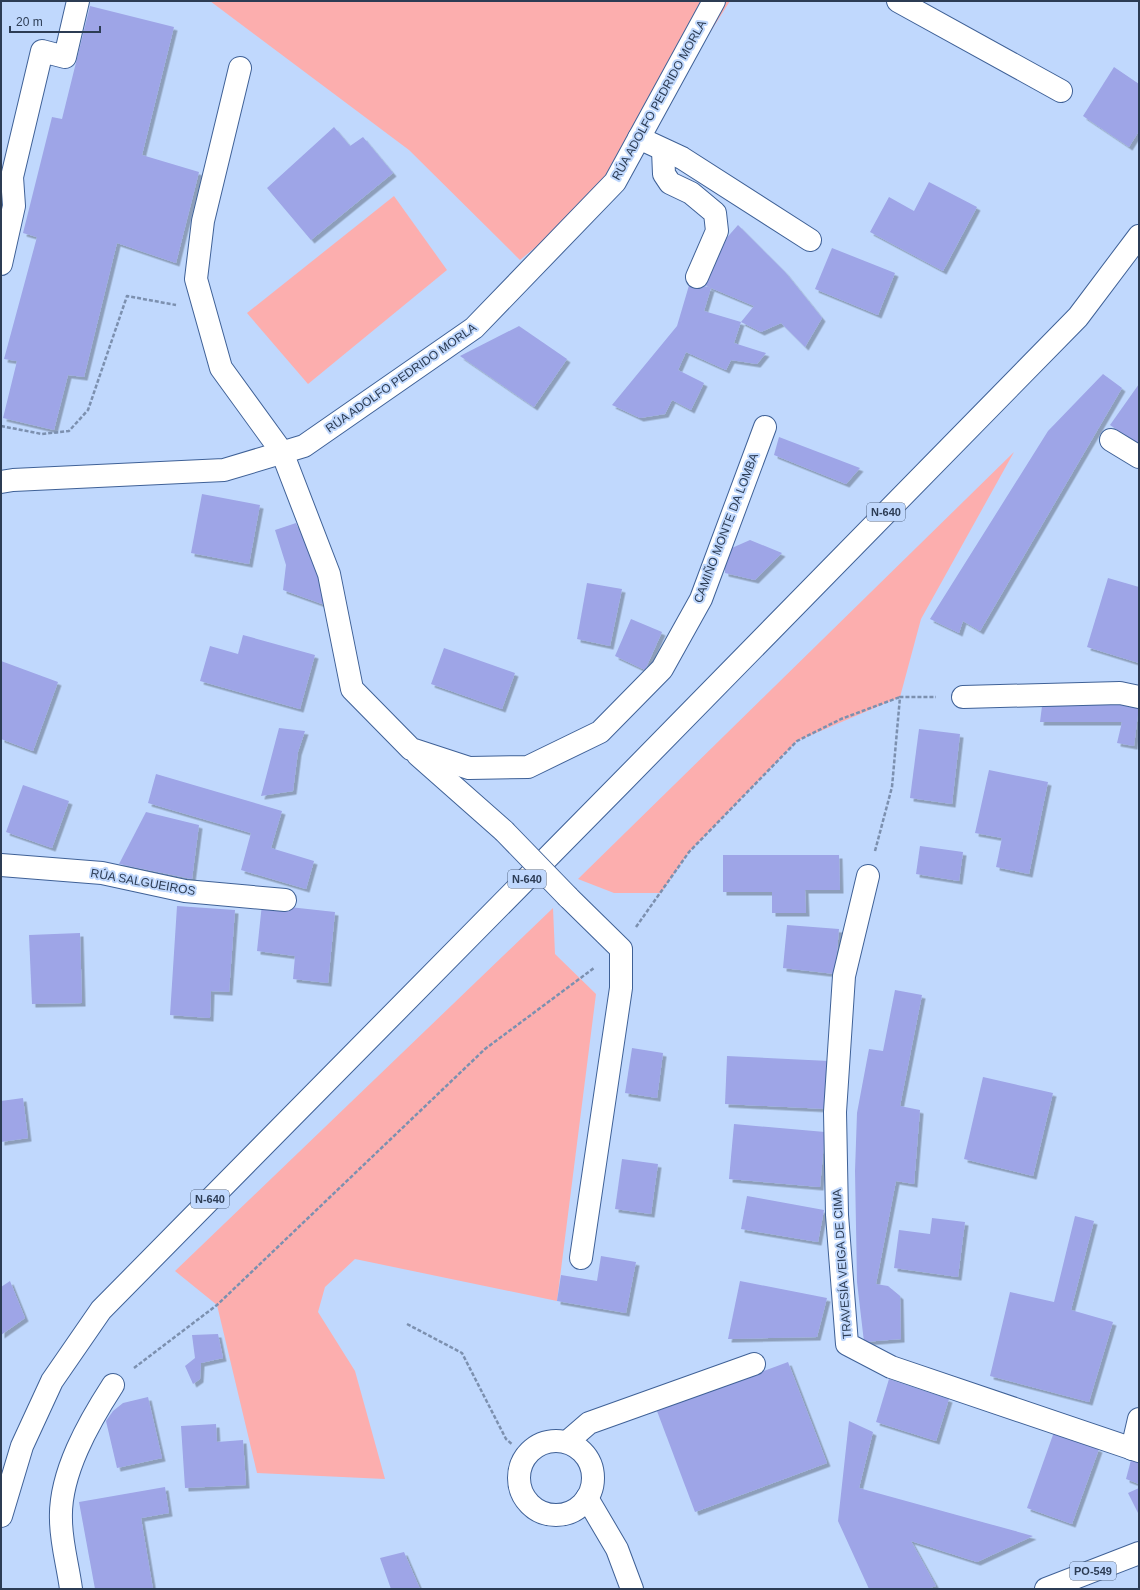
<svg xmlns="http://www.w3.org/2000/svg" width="1140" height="1590" viewBox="0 0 1140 1590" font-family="Arial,sans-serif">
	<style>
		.green { fill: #fcaeae }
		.building { fill: #9ea5e7; filter: url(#shadow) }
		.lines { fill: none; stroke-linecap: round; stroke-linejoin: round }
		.minor-casing { stroke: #3f6197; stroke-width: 24 }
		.major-casing { stroke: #3f6197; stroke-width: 24 }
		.highway-casing { stroke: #3f6197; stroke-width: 24 }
		.path { stroke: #7c90af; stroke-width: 2.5; stroke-dasharray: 4 2; stroke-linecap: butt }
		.minor { stroke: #fff; stroke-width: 22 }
		.major { stroke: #fff; stroke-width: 22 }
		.highway { stroke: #fff; stroke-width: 22 }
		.minor-bridge-casing { stroke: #3f6197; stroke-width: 24; stroke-linecap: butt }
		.minor-bridge { stroke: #fff; stroke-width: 22 }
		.labels { text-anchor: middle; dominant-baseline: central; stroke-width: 4; stroke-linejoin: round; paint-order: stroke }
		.shield { fill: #c0d8fd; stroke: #586b87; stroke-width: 1 }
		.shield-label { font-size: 11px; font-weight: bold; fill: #2c3c54 }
		.street-label { font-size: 12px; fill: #2c3c54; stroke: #c0d8fd }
	</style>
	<defs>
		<filter id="shadow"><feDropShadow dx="3.5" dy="3.5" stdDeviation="0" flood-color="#0004"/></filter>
	</defs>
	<rect width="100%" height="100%" fill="#c0d8fd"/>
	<g class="green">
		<polygon points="210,1 730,1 615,182 520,260 409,150"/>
		<polygon points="394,196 447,270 308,384 247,313"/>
		<polygon points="1014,452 921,619 900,697 797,741 689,852 661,893 614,893 578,879"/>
		<polygon points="553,908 555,954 596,994 557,1301 355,1259 325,1287 318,1312 355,1371 385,1479 257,1473 217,1305 175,1271"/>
	</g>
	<g class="building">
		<polygon points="90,6 174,27 142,155 199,172 176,263 117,243 84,377 68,375 54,430 3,418 17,361 4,359 37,237 23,233 52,117 62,119"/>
		<polygon points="1114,67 1139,84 1139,131 1129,147 1083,116"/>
		<polygon points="334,127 350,146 363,137 393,173 311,240 267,188"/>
		<polygon points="929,182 977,207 943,271 870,232 889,197 914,211"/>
		<polygon points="738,225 785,272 822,318 805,347 781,323 761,332 741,322 754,306 711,288 704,311 741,322 734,343 766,353 757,364 731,360 726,370 686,352 678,370 704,383 691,410 672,400 665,414 640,418 612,405 677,326 690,282 711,288 703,284 716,250"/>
		<polygon points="832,248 895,273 878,315 815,289"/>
		<polygon points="519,326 567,359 534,407 460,356"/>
		<polygon points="1103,374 1122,388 980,631 963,621 959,633 930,619 1048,431"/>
		<polygon points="1139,384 1139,445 1110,425"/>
		<polygon points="779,437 860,468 846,484 774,455"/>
		<polygon points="202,494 260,505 249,564 191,553"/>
		<polygon points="296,523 315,565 325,605 283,590 286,565 275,530"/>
		<polygon points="750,540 782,553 755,580 725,573 725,551"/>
		<polygon points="1108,578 1139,587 1139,663 1087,647"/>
		<polygon points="587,583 622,589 610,646 577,639"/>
		<polygon points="631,619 662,632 645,670 615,656"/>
		<polygon points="243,635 315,655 300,709 200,681 210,646 238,654"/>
		<polygon points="444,648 515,673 502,709 431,684"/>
		<polygon points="1,661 58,682 33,751 1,739"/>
		<polygon points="1119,701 1139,706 1134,746 1117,743 1122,722 1040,722 1042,706"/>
		<polygon points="279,728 305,731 298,752 293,791 261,796"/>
		<polygon points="919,729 960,734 952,804 910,798"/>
		<polygon points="989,770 1048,782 1029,874 996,867 1002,838 975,833"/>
		<polygon points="156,774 282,811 271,848 314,861 306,889 241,870 251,833 148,803"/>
		<polygon points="23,785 69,801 52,848 6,832"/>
		<polygon points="146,812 199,825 192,879 119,864"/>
		<polygon points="920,846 963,852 959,881 916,874"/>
		<polygon points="723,855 839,855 840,890 805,890 806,913 772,913 772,892 723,892"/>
		<polygon points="262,904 335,912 328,983 293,979 295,956 257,951"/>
		<polygon points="177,906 235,910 229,992 211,991 210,1018 170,1015"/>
		<polygon points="787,925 839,929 835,974 783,968"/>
		<polygon points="80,933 82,1003 32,1004 29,935"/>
		<polygon points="895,990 922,995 900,1106 920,1110 914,1184 896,1181 876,1284 888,1286 900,1296 901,1339 864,1342 857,1282 855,1171 857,1113 869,1049 883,1051"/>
		<polygon points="632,1048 663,1053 657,1098 625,1093"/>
		<polygon points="727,1056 829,1061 827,1109 725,1104"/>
		<polygon points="983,1077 1053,1093 1033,1176 964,1159"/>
		<polygon points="23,1098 28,1138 1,1142 1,1101"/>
		<polygon points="734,1124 825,1132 820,1187 729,1179"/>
		<polygon points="622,1159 658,1164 651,1214 615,1209"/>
		<polygon points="747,1196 824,1210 818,1242 741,1229"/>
		<polygon points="1075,1216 1094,1221 1071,1310 1113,1322 1089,1402 990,1376 1010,1292 1054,1302"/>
		<polygon points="932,1218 965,1222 958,1277 894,1268 899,1230 930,1234"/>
		<polygon points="601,1256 636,1262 626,1313 557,1301 561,1275 597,1281"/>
		<polygon points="10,1281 25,1318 1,1335 1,1287"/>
		<polygon points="740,1281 827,1298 817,1337 728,1339"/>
		<polygon points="218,1334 223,1358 201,1363 200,1379 193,1384 185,1366 195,1358 192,1335"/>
		<polygon points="788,1362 827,1463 695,1512 657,1411"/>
		<polygon points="889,1379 949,1399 936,1441 876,1422"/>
		<polygon points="148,1397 162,1458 117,1468 106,1421 113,1411 123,1403"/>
		<polygon points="849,1421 873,1432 859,1488 1033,1536 977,1562 911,1541 936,1586 927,1589 869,1589 838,1521"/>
		<polygon points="216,1424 217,1442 243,1440 246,1485 185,1488 181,1426"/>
		<polygon points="1054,1432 1099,1449 1072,1524 1027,1508"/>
		<polygon points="1131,1460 1139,1463 1139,1484 1126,1479"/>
		<polygon points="165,1487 169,1513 141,1518 153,1589 95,1589 79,1502"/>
		<polygon points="1139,1488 1139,1515 1128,1493"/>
		<polygon points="404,1552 420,1589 391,1589 380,1558"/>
	</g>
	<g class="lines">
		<g class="minor-casing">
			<g id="minor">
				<polyline points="898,1 1061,91"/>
				<polyline points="240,68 203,221 196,279 221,368 282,452 329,574 352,689 411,749 469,768 528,767 600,732 662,669 701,599 765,427"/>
				<polyline points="639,138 682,158 810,240"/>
				<polyline points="663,150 664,174 670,183 691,193 715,213 717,231 697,277"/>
				<polyline points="1,264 14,206 12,177 42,51 65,57 78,1"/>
				<polyline points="1111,440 1139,457"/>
				<polyline points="1,482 13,480 224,470 304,446 474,328 615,182 714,1"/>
				<polyline points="963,697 1120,693 1139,697"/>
				<polyline points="418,755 504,831"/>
				<polyline points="1,865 102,873 185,891 285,900"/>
				<polyline points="868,876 844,976 835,1112 837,1215 847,1344 891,1367 1139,1451"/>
				<polyline points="568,897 621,949 621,988 581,1258"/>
				<circle cx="556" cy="1478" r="37"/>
				<polyline points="567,1442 589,1423 754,1364"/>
				<polyline points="1132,1449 1139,1419"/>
				<polyline points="587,1498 617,1549 632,1589"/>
				<path d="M71,1589c-3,-23 -10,-47 -10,-69 -2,-46 28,-98 52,-135"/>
			</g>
		</g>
		<g class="major-casing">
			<polyline id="major" points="1046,1589 1139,1553"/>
		</g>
		<g class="highway-casing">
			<polyline id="highway" points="1,1516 22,1446 52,1381 101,1310 624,780 1078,317 1139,236"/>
		</g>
		<g class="path">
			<polyline points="1,426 42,434 69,431 88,410 127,296 176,305"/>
			<polyline points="875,851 892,787 900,697 936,697"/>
			<polyline points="636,927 689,852 797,741 841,719 900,697"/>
			<polyline points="407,1324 462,1353 506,1439 513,1445"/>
			<polyline points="134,1368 217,1305 485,1049 594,968"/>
		</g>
		<use href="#minor" class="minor"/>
		<use href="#major" class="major"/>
		<use href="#highway" class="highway"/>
		<g class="minor-bridge-casing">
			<polyline id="minor-bridge" points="504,831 568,897"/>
		</g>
		<use href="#minor-bridge" class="minor-bridge"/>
	</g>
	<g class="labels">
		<g class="shield">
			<rect x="867" y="503" width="38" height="18" rx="3"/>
			<rect x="508" y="870" width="38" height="18" rx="3"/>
			<rect x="191" y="1190" width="38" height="18" rx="3"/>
			<rect x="1070" y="1562" width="46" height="18" rx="3"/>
		</g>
		<g class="shield-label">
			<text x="886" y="512">N-640</text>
			<text x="527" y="879">N-640</text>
			<text x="210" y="1199">N-640</text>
			<text x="1093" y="1571">PO-549</text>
		</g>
		<g class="street-label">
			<text transform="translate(659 100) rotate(-61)">RÚA ADOLFO PEDRIDO MORLA</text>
			<text transform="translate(401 378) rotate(-35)">RÚA ADOLFO PEDRIDO MORLA</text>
			<text transform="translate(726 528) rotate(-69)">CAMIÑO MONTE DA LOMBA</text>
			<text transform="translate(143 882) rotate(10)">RÚA SALGUEIROS</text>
			<text transform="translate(842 1264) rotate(-94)">TRAVESÍA VEIGA DE CIMA</text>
		</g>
	</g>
	<rect width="1140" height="1590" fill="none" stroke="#2c3c54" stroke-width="4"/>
	<path d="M10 26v6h90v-6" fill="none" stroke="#2c3c54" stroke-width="2"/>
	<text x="16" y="26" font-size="12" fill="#2c3c54" stroke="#c0d8fd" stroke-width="3" paint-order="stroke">20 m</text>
</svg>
